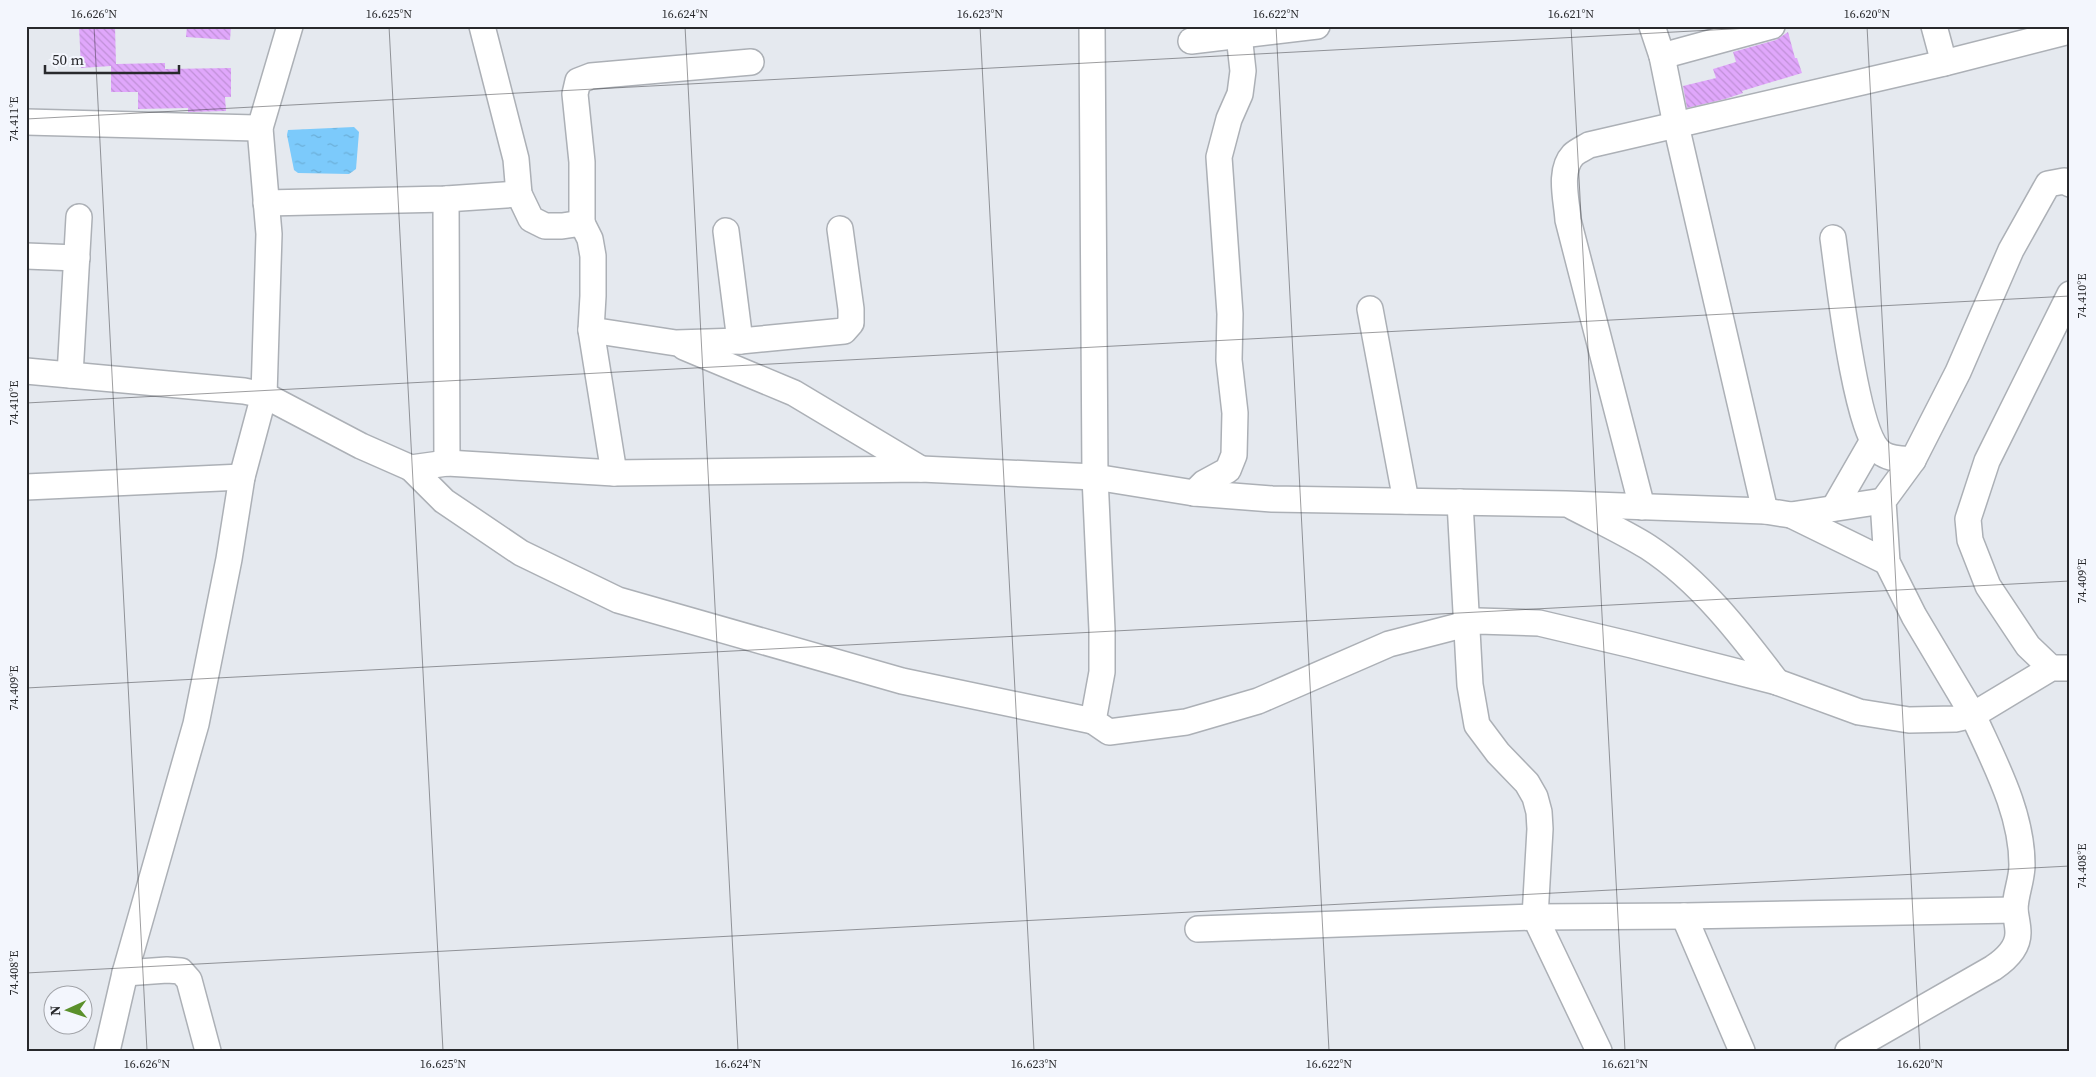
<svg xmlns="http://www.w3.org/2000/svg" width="2096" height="1077" viewBox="0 0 2096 1077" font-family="'Source Serif 4',serif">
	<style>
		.water { fill: url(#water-ripples) }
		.building { fill: url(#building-back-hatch) }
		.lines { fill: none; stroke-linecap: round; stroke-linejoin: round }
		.minor-casing { stroke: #acb0b6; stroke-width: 28 }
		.minor { stroke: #fff; stroke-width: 25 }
		.ticks { fill: none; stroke: #28292c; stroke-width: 1; stroke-opacity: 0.45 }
		.neatline { fill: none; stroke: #28292c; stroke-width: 2 }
		.ticks-label { font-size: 12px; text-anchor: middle; fill: #28292c }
	</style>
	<defs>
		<pattern id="water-ripples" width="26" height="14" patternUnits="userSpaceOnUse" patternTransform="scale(1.25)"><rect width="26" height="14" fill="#7ccafb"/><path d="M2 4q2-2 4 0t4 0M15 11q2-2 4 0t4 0" fill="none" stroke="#6baed7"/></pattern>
		<pattern id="building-back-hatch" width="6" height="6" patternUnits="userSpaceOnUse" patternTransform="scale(1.25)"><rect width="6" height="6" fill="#e0a7fb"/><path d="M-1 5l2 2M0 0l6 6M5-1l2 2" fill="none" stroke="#c090d7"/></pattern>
	</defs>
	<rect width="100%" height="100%" fill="#e5e9ef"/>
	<polygon class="water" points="354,127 359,132 356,169 349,174 298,173 294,170 287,135 288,130"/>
	<g class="building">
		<polygon points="79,26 115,26 116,64 165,63 165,69 231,68 231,97 225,97 226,111 188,112 188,108 138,109 138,92 111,92 111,66 81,68"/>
		<polygon points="187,26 231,26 230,40 186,37"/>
		<polygon points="1788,32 1795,58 1797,58 1802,73 1742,91 1743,93 1725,99 1687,108 1683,86 1716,78 1713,69 1736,62 1733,52 1776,40"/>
	</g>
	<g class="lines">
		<g class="minor-casing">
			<g id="minor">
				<polyline points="482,26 516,159 519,194 531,219 545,226 562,226 582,223 590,239 593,256 593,296 591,330 614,473"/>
				<polyline points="1092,26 1095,477 1102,630 1102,672 1093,721 1109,732 1186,722 1258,701 1389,644 1478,621 1539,623 1632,645 1777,682 1859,712 1909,720 1955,719 1973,715 1914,616 1887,562 1883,501 1913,460 1958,372 2011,250 2048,184 2064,181 2070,184"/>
				<polyline points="1652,26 1662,56 1676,125 1765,511"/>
				<polyline points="1934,26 1944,63"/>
				<polyline points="1191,41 1317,26"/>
				<polyline points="1662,56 1772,26"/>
				<polyline points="26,122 260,128"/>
				<polyline points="446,199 447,463"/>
				<polyline points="266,203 446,199 519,194"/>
				<polyline points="582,223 582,162 575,94 578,81 591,76 751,62"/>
				<polyline points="726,231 740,341"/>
				<path d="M1833,238c5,36 23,200 50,216 8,5 20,5 30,6"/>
				<polyline points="26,256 77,258"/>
				<polyline points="1370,309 1406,501"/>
				<polyline points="591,330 676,343 740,341 844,331 851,323 851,309 840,229"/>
				<polyline points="684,347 794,393 921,469"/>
				<polyline points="26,371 244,391 264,395 361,446 411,468 447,463 614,473 921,469 1095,477 1194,493 1272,499 1566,504 1765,511 1791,515 1883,501"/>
				<polyline points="70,375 79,217"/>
				<polyline points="411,468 444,501 521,553 618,600 902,681 1093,721"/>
				<polyline points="26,487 242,477"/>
				<polyline points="1194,493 1204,483 1228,470 1234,455 1235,413 1229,360 1230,314 1219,157 1229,119 1240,94 1243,71 1238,26"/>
				<polyline points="1460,502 1470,685 1477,725 1498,753 1527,783 1535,797 1539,812 1540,829 1535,917 1599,1051"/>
				<path d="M1573,507c25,13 51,25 75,40 52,34 92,86 129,135"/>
				<path d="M1642,507l-74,-287c-1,-19 -10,-49 5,-65 4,-4 11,-7 16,-10l355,-82 126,-32"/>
				<polyline points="1834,508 1872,442"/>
				<polyline points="1791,515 1887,562"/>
				<polyline points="2051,668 2028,646 1988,586 1970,540 1968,519 1987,461 2070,294"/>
				<polyline points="1684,916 1742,1051"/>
				<polyline points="1198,929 1535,917 1684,916 2015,910"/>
				<polyline points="125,973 167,970 181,971 189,980 208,1051"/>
				<polyline points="107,1051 125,973 196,724 229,559 242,477 264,395 269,234 260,128 290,26"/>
				<path d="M1848,1051l145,-83c12,-8 25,-19 25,-35 0,-8 -2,-15 -3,-23 0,-15 7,-30 7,-45 0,-53 -28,-103 -49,-150l78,-47h19"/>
			</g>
		</g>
		<use href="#minor" class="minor"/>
	</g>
	<path class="ticks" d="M94,26l53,1025M389,26l54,1025M685,26l53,1025M980,26l54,1025M1276,26l53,1025M1571,26l54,1025M1867,26l53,1025M26,119l1762,-93M26,403l2044,-107M26,688l2044,-107M26,973l2044,-107"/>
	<rect width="2096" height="1077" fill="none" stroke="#f3f6fd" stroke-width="55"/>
	<g transform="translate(68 1010) rotate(267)"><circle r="24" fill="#f3f6fd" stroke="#a2a4a9"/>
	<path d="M0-4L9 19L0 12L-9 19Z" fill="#5a902b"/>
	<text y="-8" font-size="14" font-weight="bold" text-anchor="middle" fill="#28292c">N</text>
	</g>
	<path d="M45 65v8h134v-8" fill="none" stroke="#28292c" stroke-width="2.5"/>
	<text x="52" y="65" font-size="15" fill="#28292c" stroke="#f3f6fd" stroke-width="4" paint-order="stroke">50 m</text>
	<rect x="28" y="28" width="2040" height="1022" class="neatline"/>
	<g class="ticks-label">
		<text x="94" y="18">16.626°N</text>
		<text x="389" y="18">16.625°N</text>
		<text x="685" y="18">16.624°N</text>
		<text x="980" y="18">16.623°N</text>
		<text x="1276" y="18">16.622°N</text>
		<text x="1571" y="18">16.621°N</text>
		<text x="1867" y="18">16.620°N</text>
		<text transform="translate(14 119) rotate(-90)" y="4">74.411°E</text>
		<text transform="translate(2082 296) rotate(-90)" y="4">74.410°E</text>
		<text transform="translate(14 403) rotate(-90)" y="4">74.410°E</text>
		<text transform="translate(2082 581) rotate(-90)" y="4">74.409°E</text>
		<text transform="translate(14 688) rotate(-90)" y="4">74.409°E</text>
		<text transform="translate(2082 866) rotate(-90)" y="4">74.408°E</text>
		<text transform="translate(14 973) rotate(-90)" y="4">74.408°E</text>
		<text x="147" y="1068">16.626°N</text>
		<text x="443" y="1068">16.625°N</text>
		<text x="738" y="1068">16.624°N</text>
		<text x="1034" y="1068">16.623°N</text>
		<text x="1329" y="1068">16.622°N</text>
		<text x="1625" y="1068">16.621°N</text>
		<text x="1920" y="1068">16.620°N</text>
	</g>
</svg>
